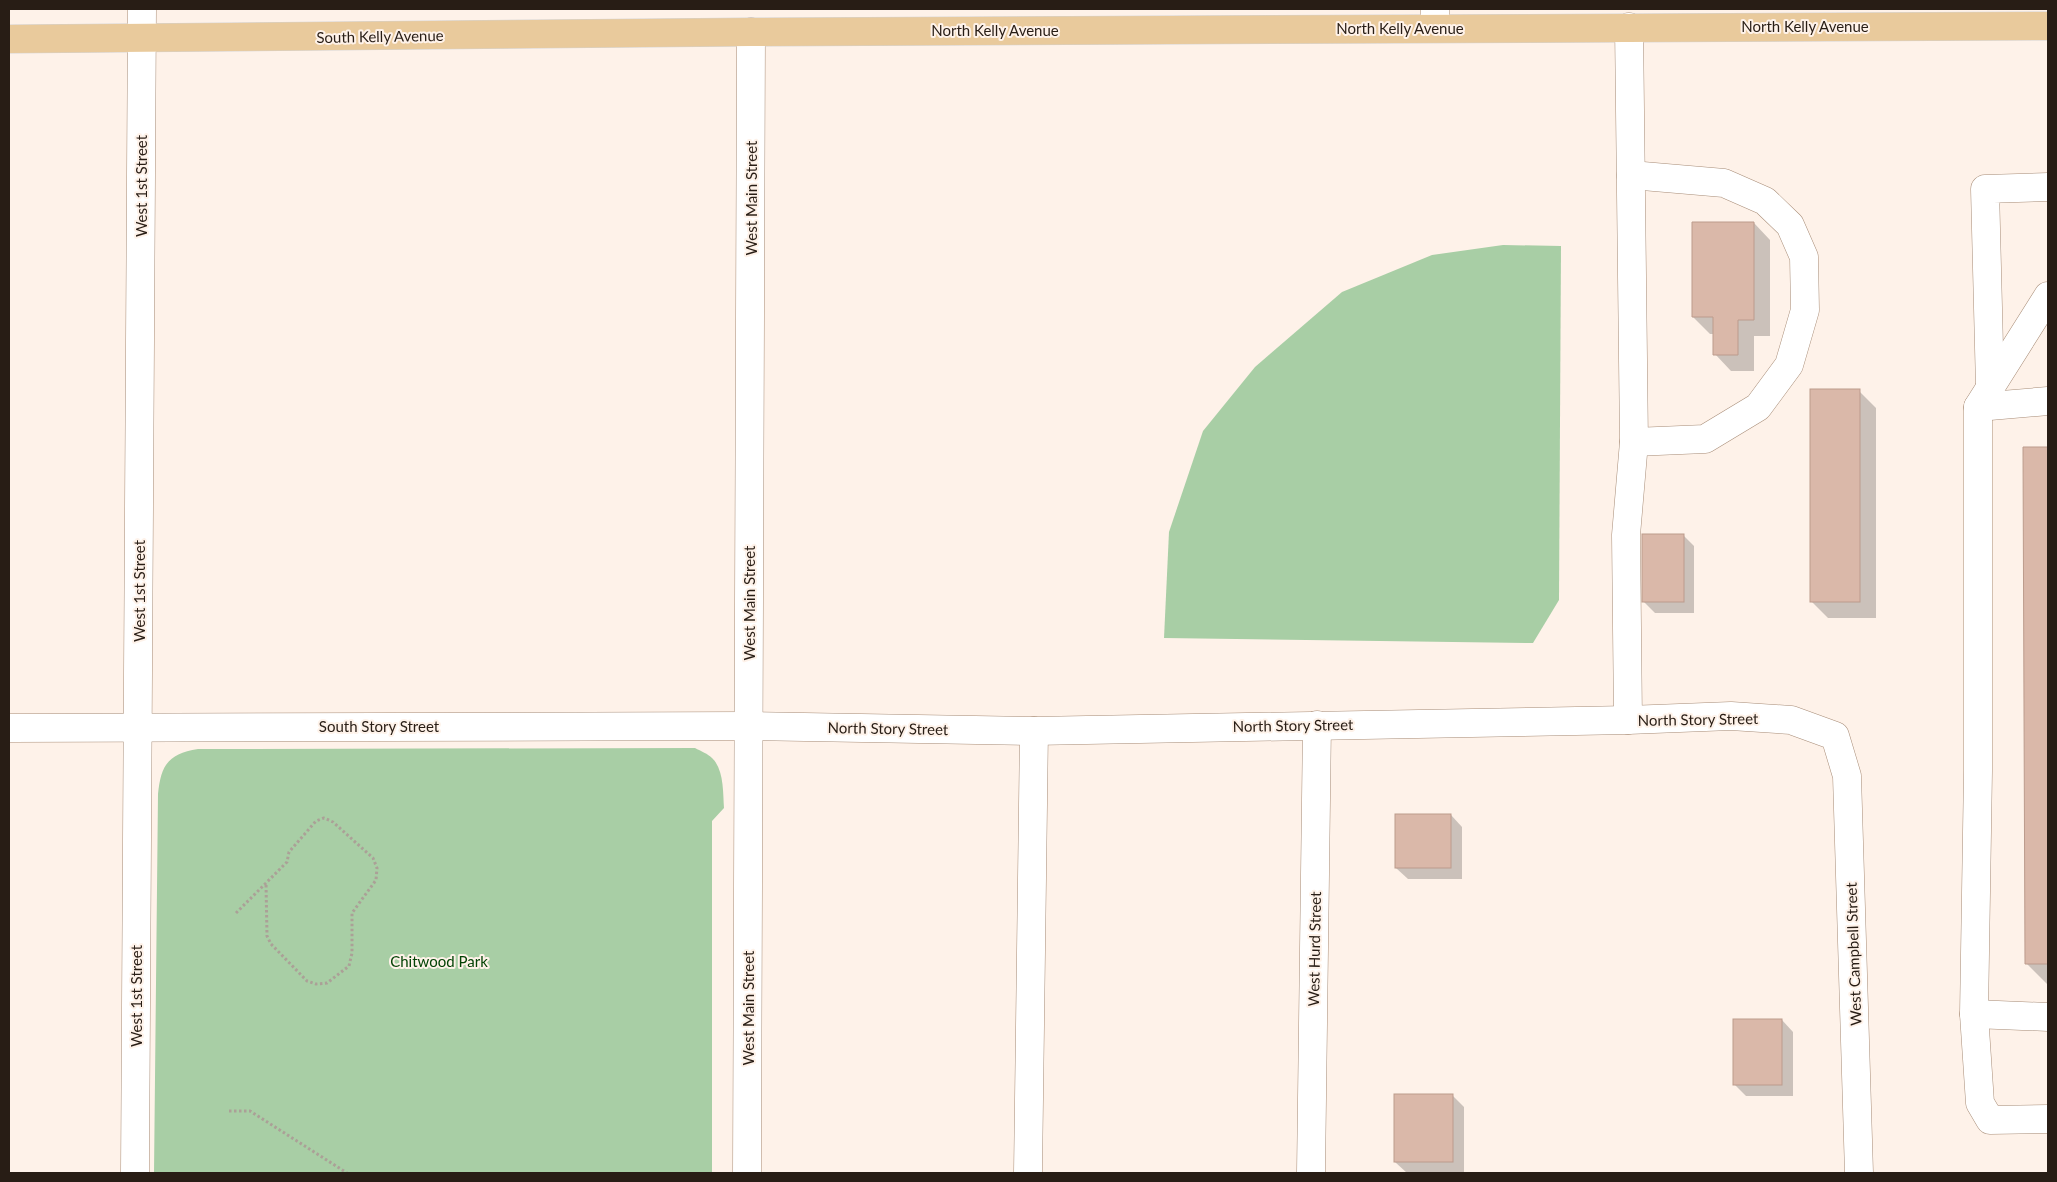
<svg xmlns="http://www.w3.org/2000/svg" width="2057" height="1182" viewBox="0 0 2057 1182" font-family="Lato,sans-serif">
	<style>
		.green { fill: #a8cea5 }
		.shadow { fill: #0003 }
		.building { fill: #dab8a9; stroke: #bc9b8c }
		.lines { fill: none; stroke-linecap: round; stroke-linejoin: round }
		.minor-casing { stroke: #a88d78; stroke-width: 29 }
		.major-casing { stroke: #d4d2d0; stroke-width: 29 }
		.path { stroke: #aba097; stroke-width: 3; stroke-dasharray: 2.5 2.5; stroke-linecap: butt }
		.minor { stroke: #fff; stroke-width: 28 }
		.major { stroke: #e9ca9c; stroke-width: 28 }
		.labels { text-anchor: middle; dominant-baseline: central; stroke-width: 4; stroke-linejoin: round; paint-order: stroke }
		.street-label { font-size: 15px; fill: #281d15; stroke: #fef2e9 }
		.park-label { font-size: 15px; fill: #034305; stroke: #fef2e9 }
	</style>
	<rect width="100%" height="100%" fill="#fef2e9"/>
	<g class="green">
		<polygon points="1503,245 1561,246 1559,600 1533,643 1164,638 1169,532 1203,431 1255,367 1342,292 1432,255"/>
		<path d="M695,748c6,3 13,6 17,10 12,11 11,35 12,50l-12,13v352h-558l4,-379c3,-29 10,-40 40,-45z"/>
	</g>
	<g class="shadow">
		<polygon points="1754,223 1770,240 1770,336 1754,336 1754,371 1731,371 1715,354 1715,334 1710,334 1693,317"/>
		<polygon points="1859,391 1876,408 1876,618 1828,618 1811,601"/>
		<polygon points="2025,448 2048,448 2048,985 2026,963"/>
		<polygon points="1683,535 1694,546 1694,613 1655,613 1643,601"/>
		<polygon points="1451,815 1462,827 1462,879 1408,879 1396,868"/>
		<polygon points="1782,1020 1793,1032 1793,1096 1746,1096 1735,1085"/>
		<polygon points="1453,1096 1464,1107 1464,1173 1407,1173 1395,1162"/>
	</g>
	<g class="building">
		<polygon points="1692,222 1754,222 1754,320 1738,320 1738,355 1713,355 1713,317 1692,317"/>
		<rect x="1810" y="389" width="50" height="213"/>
		<polygon points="2023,447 2048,447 2048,964 2025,964"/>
		<rect x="1642" y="534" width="42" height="68"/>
		<rect x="1395" y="814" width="56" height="54"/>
		<rect x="1733" y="1019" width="49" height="66"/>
		<rect x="1394" y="1094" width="59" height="68"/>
	</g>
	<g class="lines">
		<g class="minor-casing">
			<g id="minor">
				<polyline points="1435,9 1435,28"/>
				<polyline points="1631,175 1724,183 1765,201 1790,225 1804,257 1805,310 1789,365 1758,407 1705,439 1634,442"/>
				<polyline points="2048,296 1978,407 1978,771 1974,1014 1980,1103 1990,1120 2048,1119"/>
				<polyline points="1990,387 1985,189 2048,187"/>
				<polyline points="1978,407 2048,401"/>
				<polyline points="1628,720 1626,535 1634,442 1629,27"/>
				<polyline points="9,728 749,726 1034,731 1628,720 1731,716 1791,720 1835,736 1847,776 1859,1173"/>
				<polyline points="1974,1014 2048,1017"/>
				<polyline points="135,1173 142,9"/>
				<polyline points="747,1173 751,32"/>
				<polyline points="1028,1173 1034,731"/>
				<polyline points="1311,1173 1317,725"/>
			</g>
		</g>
		<g class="major-casing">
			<polyline id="major" points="9,39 751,32 2048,26"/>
		</g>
		<g class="path">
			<polyline points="236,913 287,862 289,852 316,821 324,818 333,822 373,858 377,868 376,880 352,913 352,953 349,966 327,983 316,984 307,981 271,944 267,936 266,883"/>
			<polyline points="229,1111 250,1111 347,1173"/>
		</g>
		<use href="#minor" class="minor"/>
		<use href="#major" class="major"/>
	</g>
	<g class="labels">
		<g class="street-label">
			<text x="1805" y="26">North Kelly Avenue</text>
			<text x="1400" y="28">North Kelly Avenue</text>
			<text x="995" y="30">North Kelly Avenue</text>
			<text transform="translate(380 36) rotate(-1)">South Kelly Avenue</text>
			<text transform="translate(141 186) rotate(-90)">West 1st Street</text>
			<text transform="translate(751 198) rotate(-90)">West Main Street</text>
			<text transform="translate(139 591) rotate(-90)">West 1st Street</text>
			<text transform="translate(749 603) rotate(-90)">West Main Street</text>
			<text transform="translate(1698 719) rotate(-1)">North Story Street</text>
			<text transform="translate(1293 725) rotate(-1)">North Story Street</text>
			<text x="379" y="726">South Story Street</text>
			<text transform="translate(888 728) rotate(1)">North Story Street</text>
			<text transform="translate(1314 949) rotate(-89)">West Hurd Street</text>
			<text transform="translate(1853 954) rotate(-92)">West Campbell Street</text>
			<text transform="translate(136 996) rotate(-90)">West 1st Street</text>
			<text transform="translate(748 1008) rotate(-90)">West Main Street</text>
		</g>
		<g class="park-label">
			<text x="439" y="961">Chitwood Park</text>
		</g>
	</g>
	<rect width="2057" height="1182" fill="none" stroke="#281d15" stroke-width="20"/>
</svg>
